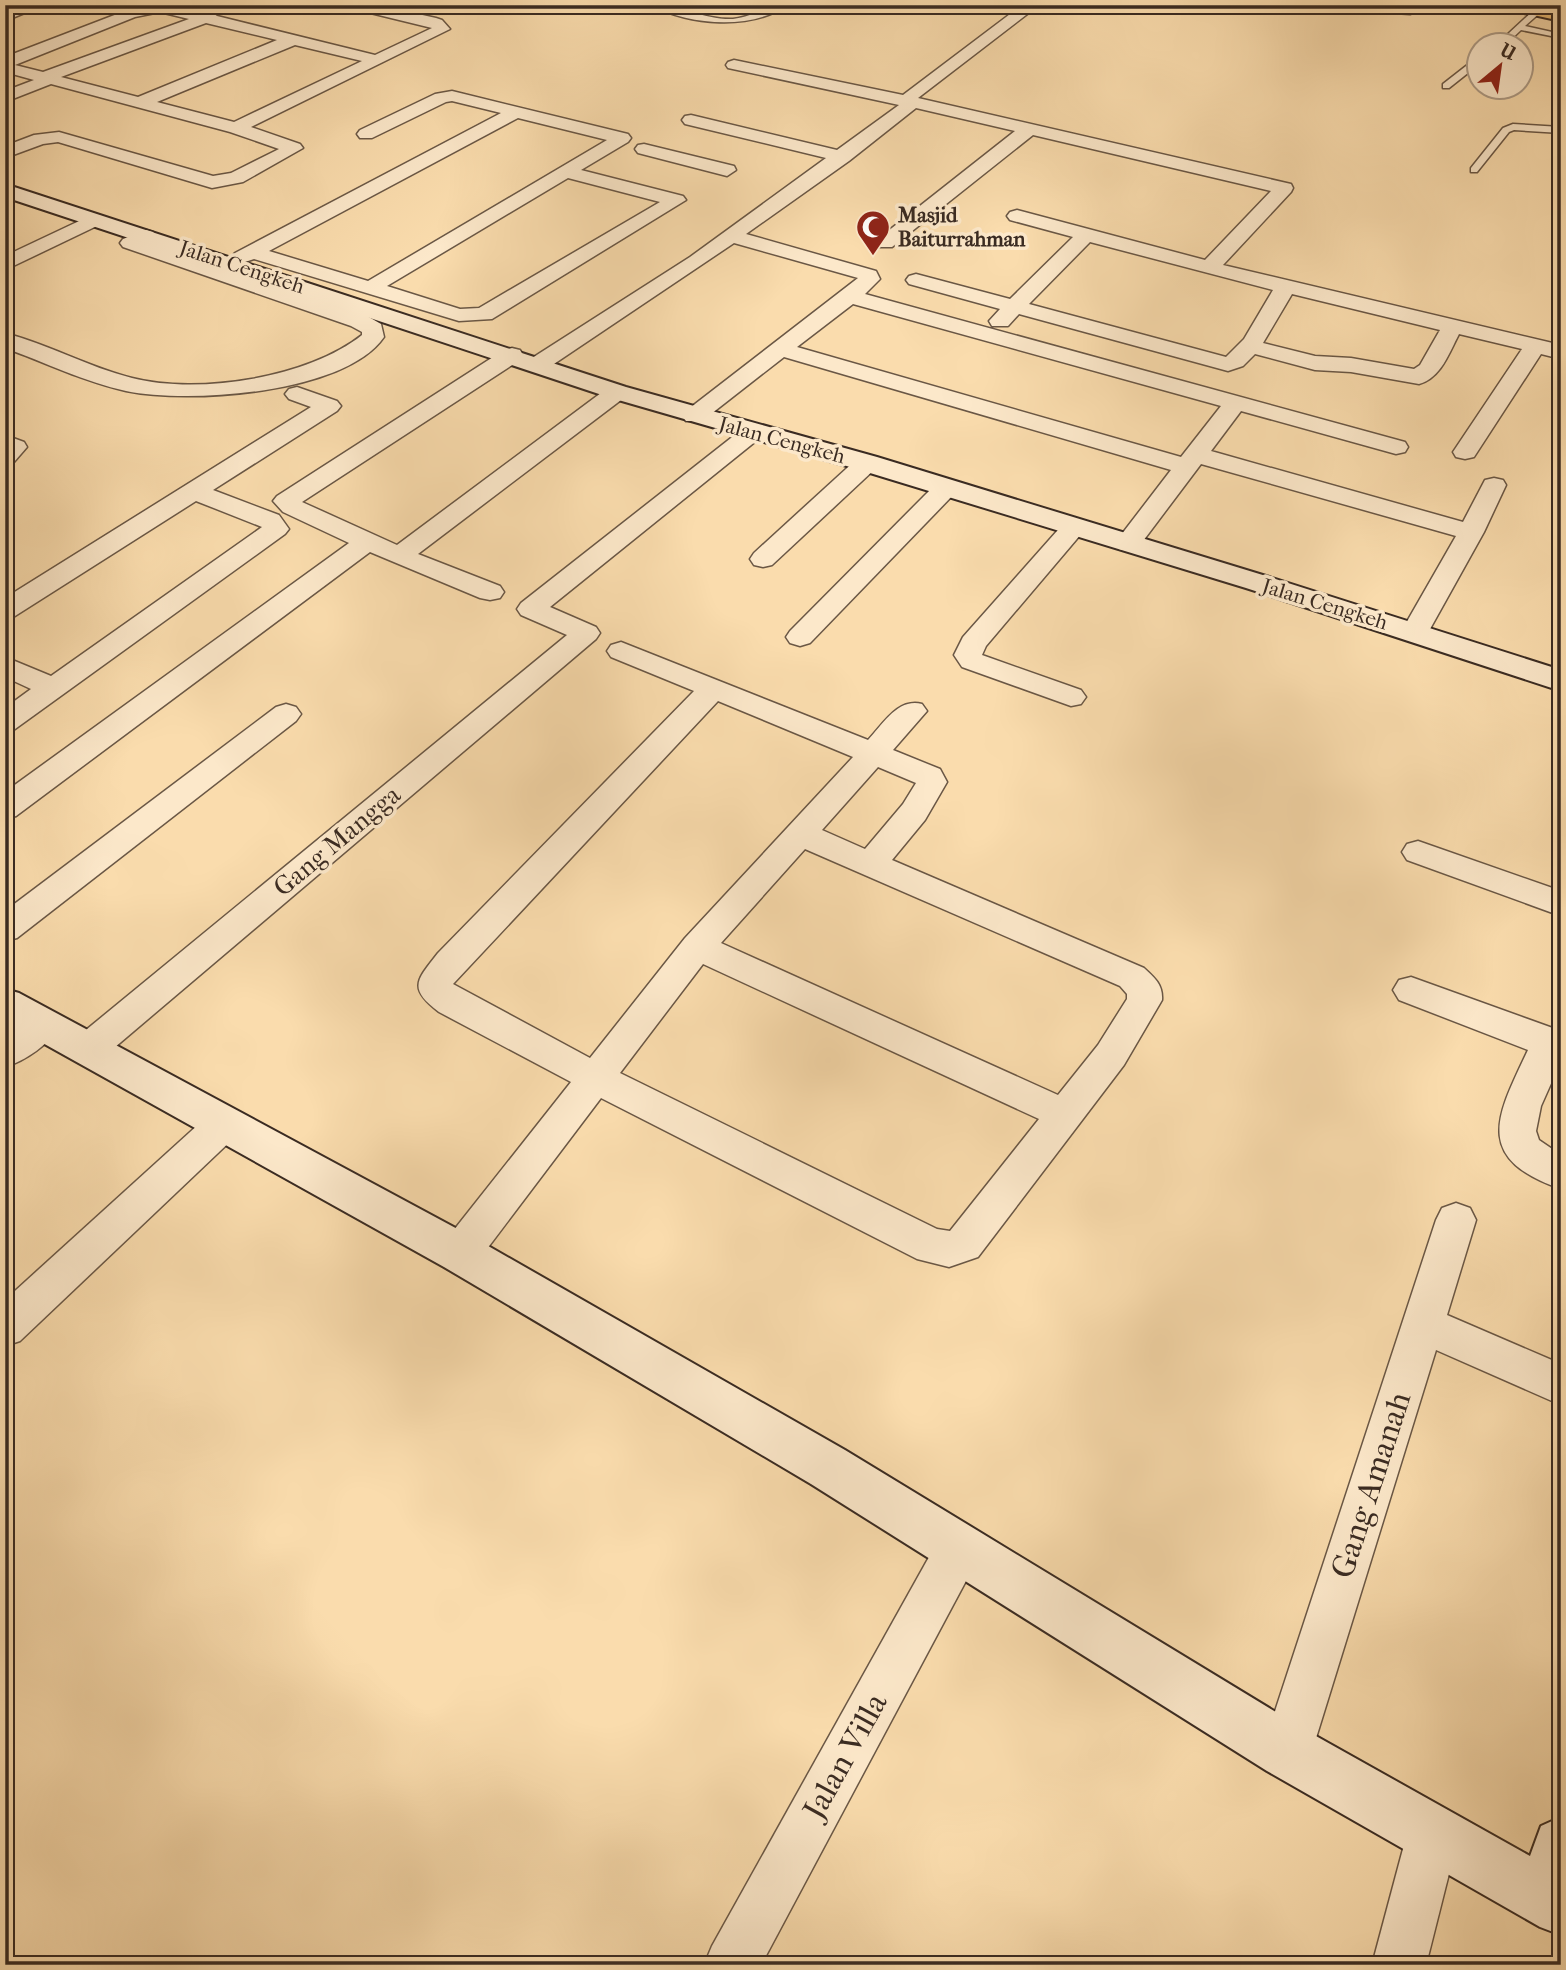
<svg xmlns="http://www.w3.org/2000/svg" width="1566" height="1970" viewBox="0 0 1566 1970" font-family="'IM FELL French Canon',serif">
	<style>
		.lines { fill: none; stroke-linecap: round; stroke-linejoin: round }
		.lane-casing { stroke: #6a5745; stroke-width: 3 }
		.street-casing { stroke: #6a5745; stroke-width: 3 }
		.secondary-casing { stroke: #3a2b22; stroke-width: 4 }
		.highway-casing { stroke: #3a2b22; stroke-width: 4 }
		.lane { fill: #fce8ca; fill-rule: evenodd }
		.street { fill: #fce8ca; fill-rule: evenodd }
		.secondary { fill: #fce8ca; fill-rule: evenodd }
		.highway { fill: #edbe76; fill-rule: evenodd }
		.labels { text-anchor: middle; dominant-baseline: central; stroke-width: 7; stroke-linejoin: round; paint-order: stroke }
		.far-poi-label { font-size: 21px; font-weight: bold; fill: #3a2b22; stroke: #fce8ca; text-anchor: start }
		.far-street-label { font-size: 21px; fill: #3a2b22; stroke: #fce8ca }
		.street-label { font-size: 26px; fill: #3a2b22; stroke: #fce8ca }
		.near-street-label { font-size: 32px; fill: #3a2b22; stroke: #fce8ca }
	</style>
	<rect width="100%" height="100%" fill="#fadcad"/>
	<filter id="stains"><feTurbulence type="fractalNoise" baseFrequency=".00286" numOctaves="4"/><feColorMatrix values="0 0 0 0 .2 0 0 0 0 .09 0 0 0 0 .02 0 0 0 .5 -.17"/></filter>
	<radialGradient id="worn" r=".72"><stop offset=".6" stop-color="#630" stop-opacity="0"/><stop offset="1" stop-color="#630" stop-opacity=".3"/></radialGradient>
	<g class="lines">
		<g class="lane-casing">
			<g id="lane">
				<path d="M650,5c29,0 55,15 83,14 20,-2 36,-14 55,-14 -39,26 -98,20 -138,0z"/>
				<polygon points="1191,5 1205,5 1207,7 1203,9"/>
				<polygon points="1277,5 1286,5 1278,10 1274,8"/>
				<polygon points="1350,5 1362,5 1364,7 1360,9"/>
				<polygon points="1422,5 1434,5 1410,14 1377,12 1409,10"/>
				<polygon points="1535,9 1542,11 1525,26 1561,34 1561,38 1521,30 1504,46 1495,46"/>
				<polygon points="1475,59 1478,59 1478,65 1449,88 1443,88 1443,84"/>
				<polygon points="1513,124 1561,127 1561,133 1514,130 1509,132 1477,172 1471,172 1471,168 1503,128"/>
			</g>
		</g>
		<g class="street-casing">
			<g id="street">
				<polygon points="21,5 44,5 5,21 5,11"/>
				<path d="M148,5h24l32,8 6,-2 7,5 158,39 57,-27 -82,-20 -2,-3h29l59,13 6,2 8,9 -199,98 49,17 3,4 -60,34 -31,6 -154,-46 -15,2 -38,14v-12l29,-11 25,-3 154,44 18,-3 48,-24 -49,-17 -179,-48 -46,18v-11l29,-11 -29,-8v-15l120,-46zM160,12l29,7 -146,53 -28,-7 120,-48zM206,23l71,17 -139,57 -77,-20zM295,45l67,16 -128,61 -77,-20z"/>
				<path d="M1022,5h17l-121,93 373,86 2,4 -2,4 -68,73 338,80v14l-20,-5 -67,103 -9,2 -9,-2 -3,-5 69,-103 -63,-15c-10,19 -18,44 -40,50l-68,-12 -36,-2 -60,-16 -12,12 -15,5 -209,-57 -11,12h-16l-3,-5 11,-12 -91,-25 -3,-4 3,-4 7,-2 94,25 63,-62 -63,-17 -3,-4 3,-4 7,-2 188,50 66,-69 -238,-56 -141,112h-14l-3,-4 3,-4 137,-108 -99,-23 -67,53 -103,73 130,37 4,8 -15,15 540,148 3,5 -3,5 -9,2 -155,-43 -30,40 252,71 22,-42 9,-2 9,2 3,5 -22,47 -59,106 -10,3 -10,-3 -4,-6 55,-96 -255,-72 -64,85 -9,2 -9,-2 -4,-6 56,-73 -387,-113 -82,64h-16l-4,-5 4,-5 172,-133 -124,-35 -189,127h-16l-3,-5 3,-5 161,-103 136,-99 -141,-34 -3,-4 3,-4 6,-1 146,35 62,-45 -171,-37 -2,-3 2,-3 6,-2 169,35zM1090,242l183,48 -29,49 -18,18 -197,-53zM1292,294l148,36 -20,35 -6,4 -63,-11 -36,-2 -52,-13zM853,304l368,102 -40,51 -384,-110z"/>
				<path d="M452,91l176,43 3,4 -3,4 -47,28 102,26 3,4 -194,119 -33,2 -205,-62 -12,4 -7,-2 -3,-4 3,-4 266,-140 -49,-12 -6,1 -74,36h-12l-3,-4 3,-4 75,-36zM518,118l89,22 -239,141 -99,-30zM568,178l92,24 -181,106 -19,1 -73,-23z"/>
				<polygon points="644,144 734,166 736,170 727,176 638,153 635,149 638,145"/>
				<polygon points="94,214 101,216 104,220 101,224 5,270 5,256"/>
				<path d="M146,230l7,2 3,4 -8,6 219,74 14,8 3,13c-39,57 -196,67 -258,54 -41,-9 -82,-29 -121,-43v-15c43,11 83,34 127,45 66,17 176,0 230,-43v-3l-11,-6 -228,-79 -3,-4 3,-4z"/>
				<polygon points="512,348 520,350 523,355 520,360 302,502 397,545 609,387 625,387 629,392 625,397 418,554 500,586 504,592 500,598 490,600 480,598 370,552 16,816 5,819 5,792 349,543 283,512 273,501 277,496 504,350"/>
				<polygon points="297,387 337,401 341,406 337,411 213,490 279,515 289,529 285,534 15,729 5,732 5,708 31,689 5,677 5,657 51,676 262,527 196,501 15,616 5,618 5,598 311,407 289,399 285,394 289,389"/>
				<polygon points="753,425 761,427 765,432 761,437 550,607 596,627 600,633 596,639 101,1059 88,1063 75,1059 70,1049 75,1039 567,635 521,615 517,609 521,603 745,427"/>
				<polygon points="5,435 24,442 27,447 14,462 5,464"/>
				<polygon points="867,456 876,458 879,463 876,468 772,565 763,567 754,565 750,559 754,553 858,458"/>
				<polygon points="946,481 955,483 958,488 955,493 810,643 800,646 790,643 786,637 790,631 937,483"/>
				<polygon points="1074,519 1083,522 1087,527 986,646 982,655 1081,690 1086,697 1081,704 1071,706 962,667 954,655 963,637 1065,522"/>
				<path d="M621,642l247,98c16,-17 30,-42 54,-36l5,7 -34,39 47,19 7,13 -22,38 -33,40 252,108c11,10 19,17 18,32l-38,65 -146,192 -29,10 -32,-8 -316,-161 -127,168 -14,5 -14,-5 -6,-13 6,-13 125,-158 -132,-70c-32,-24 -22,-32 -1,-59l256,-262 -83,-34 -4,-6 4,-6zM718,701l135,56 -168,181 -95,120 -137,-74zM878,767l38,16 -13,21 -38,45 -43,-19zM805,849l315,137 7,8v5l-29,46 -40,50 -337,-152zM703,964l336,155 -89,112 -13,-2 -317,-156z"/>
				<polygon points="286,704 296,707 301,714 296,721 17,938 5,941 5,911 276,707"/>
				<polygon points="1418,841 1561,891 1561,916 1407,860 1402,852 1407,844"/>
				<path d="M1411,977l150,54v30l-20,45 -5,25 3,9 22,15v34c-89,-31 -64,-73 -33,-139l-129,-50 -6,-10 6,-10z"/>
				<path d="M42,1011l13,4 5,10c-10,19 -35,36 -55,42v-34l24,-18z"/>
				<polygon points="224,1108 237,1113 243,1124 237,1135 20,1341 5,1346 5,1300 211,1113"/>
				<polygon points="1456,1203 1470,1208 1476,1220 1447,1315 1561,1364 1561,1405 1436,1350 1312,1751 1305,1769 1287,1776 1269,1769 1262,1751 1436,1220 1442,1208"/>
				<polygon points="959,1525 975,1532 982,1548 975,1564 761,1965 704,1965 712,1946 943,1532"/>
				<polygon points="1433,1808 1451,1816 1459,1834 1426,1965 1372,1965 1407,1834 1415,1816"/>
			</g>
		</g>
		<g class="secondary-casing">
			<g id="secondary">
				<polygon points="5,184 626,387 877,457 1266,576 1561,670 1561,691 1246,588 857,469 608,397 5,197"/>
				<polygon points="5,989 19,993 476,1239 845,1450 1307,1731 1530,1856 1541,1826 1561,1817 1561,1935 1540,1927 1267,1771 811,1484 444,1267 5,1022"/>
			</g>
		</g>
		<g class="highway-casing">
			<polygon id="highway" points="1503,5 1535,5 1561,11 1561,21 1505,9"/>
		</g>
		<use href="#lane" class="lane"/>
		<use href="#street" class="street"/>
		<use href="#secondary" class="secondary"/>
		<use href="#highway" class="highway"/>
	</g>
	<defs>
		<g id="mosque-pin" transform="scale(1.75)"><path d="M0 17L-7.5 6A9.5 9.5 0 1 1 7.5 6Z" fill="#8f2418" stroke="#fce8ca"/><path d="M3.5-4.9A6 6 0 1 0 3.5 4.9A5 5 0 1 1 3.5-4.9Z" fill="#fff"/></g>
	</defs>
	<g fill-rule="evenodd">
		<use href="#mosque-pin" x="873" y="227"/>
	</g>
	<g class="labels">
		<g class="far-poi-label">
			<text x="898" y="215">Masjid<tspan x="898" dy="24">Baiturrahman</tspan></text>
		</g>
		<g class="far-street-label">
			<text transform="translate(242 267) rotate(18)">Jalan Cengkeh</text>
			<text transform="translate(782 440) rotate(15)">Jalan Cengkeh</text>
			<text transform="translate(1325 604) rotate(17)">Jalan Cengkeh</text>
		</g>
		<g class="street-label">
			<text transform="translate(337 841) rotate(-40)">Gang Mangga</text>
		</g>
		<g class="near-street-label">
			<text transform="translate(1371 1485) rotate(-72)">Gang Amanah</text>
			<text transform="translate(845 1756) rotate(-61)">Jalan Villa</text>
		</g>
	</g>
	<rect width="1566" height="1970" fill="none" stroke="#fadcad" stroke-width="28"/>
	<rect x="7" y="7" width="1552" height="1956" fill="none" stroke="#3a2b22" stroke-width="3.5"/>
	<rect x="14" y="14" width="1538" height="1942" fill="none" stroke="#3a2b22" stroke-width="2"/>
	<g transform="translate(1500 66) rotate(29)"><circle r="33" fill="#fce8ca" stroke="#ae9c87" stroke-width="2"/>
	<path d="M0-5L12 26L0 18L-12 26Z" fill="#8f2418"/>
	<text y="-10" font-size="19" font-weight="bold" text-anchor="middle" fill="#3a2b22">U</text>
	</g>
	<rect width="100%" height="100%" filter="url(#stains)"/>
	<rect width="100%" height="100%" fill="url(#worn)"/>
</svg>
